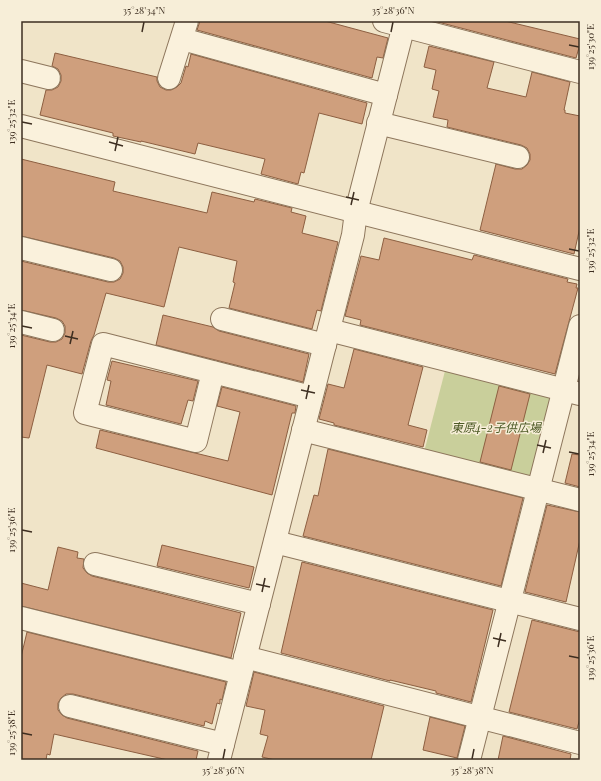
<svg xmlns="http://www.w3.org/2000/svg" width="601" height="781" viewBox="0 0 601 781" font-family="'Playfair Display','Noto Sans JP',serif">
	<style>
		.green { fill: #c9cf9b }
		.building { fill: #cf9f7d; stroke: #8d5f41 }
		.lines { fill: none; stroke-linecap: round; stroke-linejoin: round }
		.minor-casing { stroke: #8d765c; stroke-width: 24 }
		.minor { stroke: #faf1dc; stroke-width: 22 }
		.ticks { fill: none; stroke: #3d2e20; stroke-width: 1.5 }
		.labels { text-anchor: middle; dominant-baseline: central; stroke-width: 3; stroke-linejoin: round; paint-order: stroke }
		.park-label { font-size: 12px; font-style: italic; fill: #4d5a26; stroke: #f7eed8 }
		.neatline { fill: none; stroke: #3d2e20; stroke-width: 1.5 }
		.ticks-label { font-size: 10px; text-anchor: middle; fill: #3d2e20 }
	</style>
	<rect width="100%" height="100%" fill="#f0e4c8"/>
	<polygon class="green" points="446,367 552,397 532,480 423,456"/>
	<g class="building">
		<polygon points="200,21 325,21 388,38 383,58 377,57 372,78 197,30"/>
		<polygon points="434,21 505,21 580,39 580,44 576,58"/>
		<polygon points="429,46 494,62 487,88 526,97 532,72 570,82 564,110 565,110 565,113 580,116 580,227 574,254 480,230 496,164 515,169 522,169 527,165 530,160 530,154 527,148 521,145 447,127 448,120 433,117 439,91 432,89 436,70 424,67"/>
		<polygon points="55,53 157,77 157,81 160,87 166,90 171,90 177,87 181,83 186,66 188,67 191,54 367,103 362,124 319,113 304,173 301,172 298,184 261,174 265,159 198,143 195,154 141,141 141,142 113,136 113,133 40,115 46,90 52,90 58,87 61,81 61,75 58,69 52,66"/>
		<polygon points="21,159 115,182 113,191 207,213 212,192 254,202 255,199 292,208 291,212 306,216 302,233 338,242 321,311 317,310 312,329 229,308 235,283 233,282 237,261 179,247 164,307 106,293 94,335 91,341 82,374 47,365 29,438 21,437 21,335 50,342 56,342 62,339 65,333 65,326 62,321 56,318 21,310 21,261 108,282 114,282 120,279 123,273 123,267 120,261 114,258 21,236"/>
		<polygon points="384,238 472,260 474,255 568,279 567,282 577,284 576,288 578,288 555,374 360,325 361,320 345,316 361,256 379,260"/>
		<polygon points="163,315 213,327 219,331 309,354 303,382 156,345"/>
		<polygon points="354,349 423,367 408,425 427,430 423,447 334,425 334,423 319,419 328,384 344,388"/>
		<polygon points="112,361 198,381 193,401 188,400 181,424 106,405 111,381 107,380"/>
		<polygon points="499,386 530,394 511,470 480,462"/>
		<polygon points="222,387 296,406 295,413 292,413 272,495 96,448 100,430 228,461 240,412 217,406"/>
		<polygon points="328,449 523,498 501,586 303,536 314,495 318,496"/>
		<polygon points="572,454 580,455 580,487 565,483"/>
		<polygon points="547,505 580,512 580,540 566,602 525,592"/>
		<polygon points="162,545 254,567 249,588 157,566"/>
		<polygon points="58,547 78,552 77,558 84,559 83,568 87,573 92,576 241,613 231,658 21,606 21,583 48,590"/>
		<polygon points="302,562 493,610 471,702 436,693 436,691 390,680 390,681 281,653"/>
		<polygon points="532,620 580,632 580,718 577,729 509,712"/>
		<polygon points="27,632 226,682 222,700 220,699 220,704 217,703 212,724 205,721 204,726 73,694 66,694 61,698 58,703 58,710 62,715 67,718 198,751 196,760 168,760 54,734 50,755 47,754 46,760 21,760 21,657"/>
		<polygon points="254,672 384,706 371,760 275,760 262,757 268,736 260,734 265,710 246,706"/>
		<polygon points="430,717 465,726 457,758 423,750"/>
		<polygon points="503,736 571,754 570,760 498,760"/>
	</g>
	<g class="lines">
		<g class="minor-casing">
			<g id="minor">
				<polyline points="384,21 580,72"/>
				<polyline points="182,39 386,95"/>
				<polyline points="21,71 49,78"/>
				<polyline points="169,78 187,21"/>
				<polyline points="378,123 518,157"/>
				<polyline points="21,126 580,269"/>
				<polyline points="21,248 111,270"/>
				<polyline points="222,319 325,345"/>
				<polyline points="21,322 53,330"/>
				<polyline points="329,330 580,394"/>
				<polyline points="213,372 196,441 85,413 103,344 311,397"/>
				<polyline points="303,430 580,500"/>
				<polyline points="275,542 580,619"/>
				<polyline points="95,564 259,604"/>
				<polyline points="21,618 241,673"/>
				<polyline points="245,657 580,743"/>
				<polyline points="70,706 223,744"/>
				<polyline points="219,760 353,235 356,212 405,21"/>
				<polyline points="469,760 580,326"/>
			</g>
		</g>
		<use href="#minor" class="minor"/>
	</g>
	<path class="ticks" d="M142,32l2,-10M391,32l2,-10M569,45l10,2M22,122l10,2M109,142l14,4M115,151l3,-14M346,197l13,3M351,205l3,-13M569,249l10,2M22,326l10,2M65,336l13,3M70,344l3,-13M301,390l14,3M306,399l3,-14M537,445l14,3M569,452l10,2M543,453l3,-13M22,530l10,2M256,584l14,3M262,592l3,-14M493,638l13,3M498,647l3,-14M569,656l10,2M22,733l10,2M223,759l2,-10M472,759l2,-10"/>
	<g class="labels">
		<g class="park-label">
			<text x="496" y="427">東原4-2子供広場</text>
		</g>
	</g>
	<rect width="601" height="781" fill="none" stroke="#f7eed8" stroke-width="44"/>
	<rect x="22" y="22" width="557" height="737" class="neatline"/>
	<g class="ticks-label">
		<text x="144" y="14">35°28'34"N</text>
		<text x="393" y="14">35°28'36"N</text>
		<text transform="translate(590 47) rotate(-90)" y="4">139°25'30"E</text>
		<text transform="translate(11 122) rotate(-90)" y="4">139°25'32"E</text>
		<text transform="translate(590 251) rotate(-90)" y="4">139°25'32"E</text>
		<text transform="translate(11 326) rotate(-90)" y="4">139°25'34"E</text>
		<text transform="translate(590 454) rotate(-90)" y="4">139°25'34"E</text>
		<text transform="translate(11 530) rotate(-90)" y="4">139°25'36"E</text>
		<text transform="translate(590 658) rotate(-90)" y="4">139°25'36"E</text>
		<text transform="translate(11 733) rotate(-90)" y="4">139°25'38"E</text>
		<text x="223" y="774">35°28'36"N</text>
		<text x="472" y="774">35°28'38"N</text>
	</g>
</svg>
